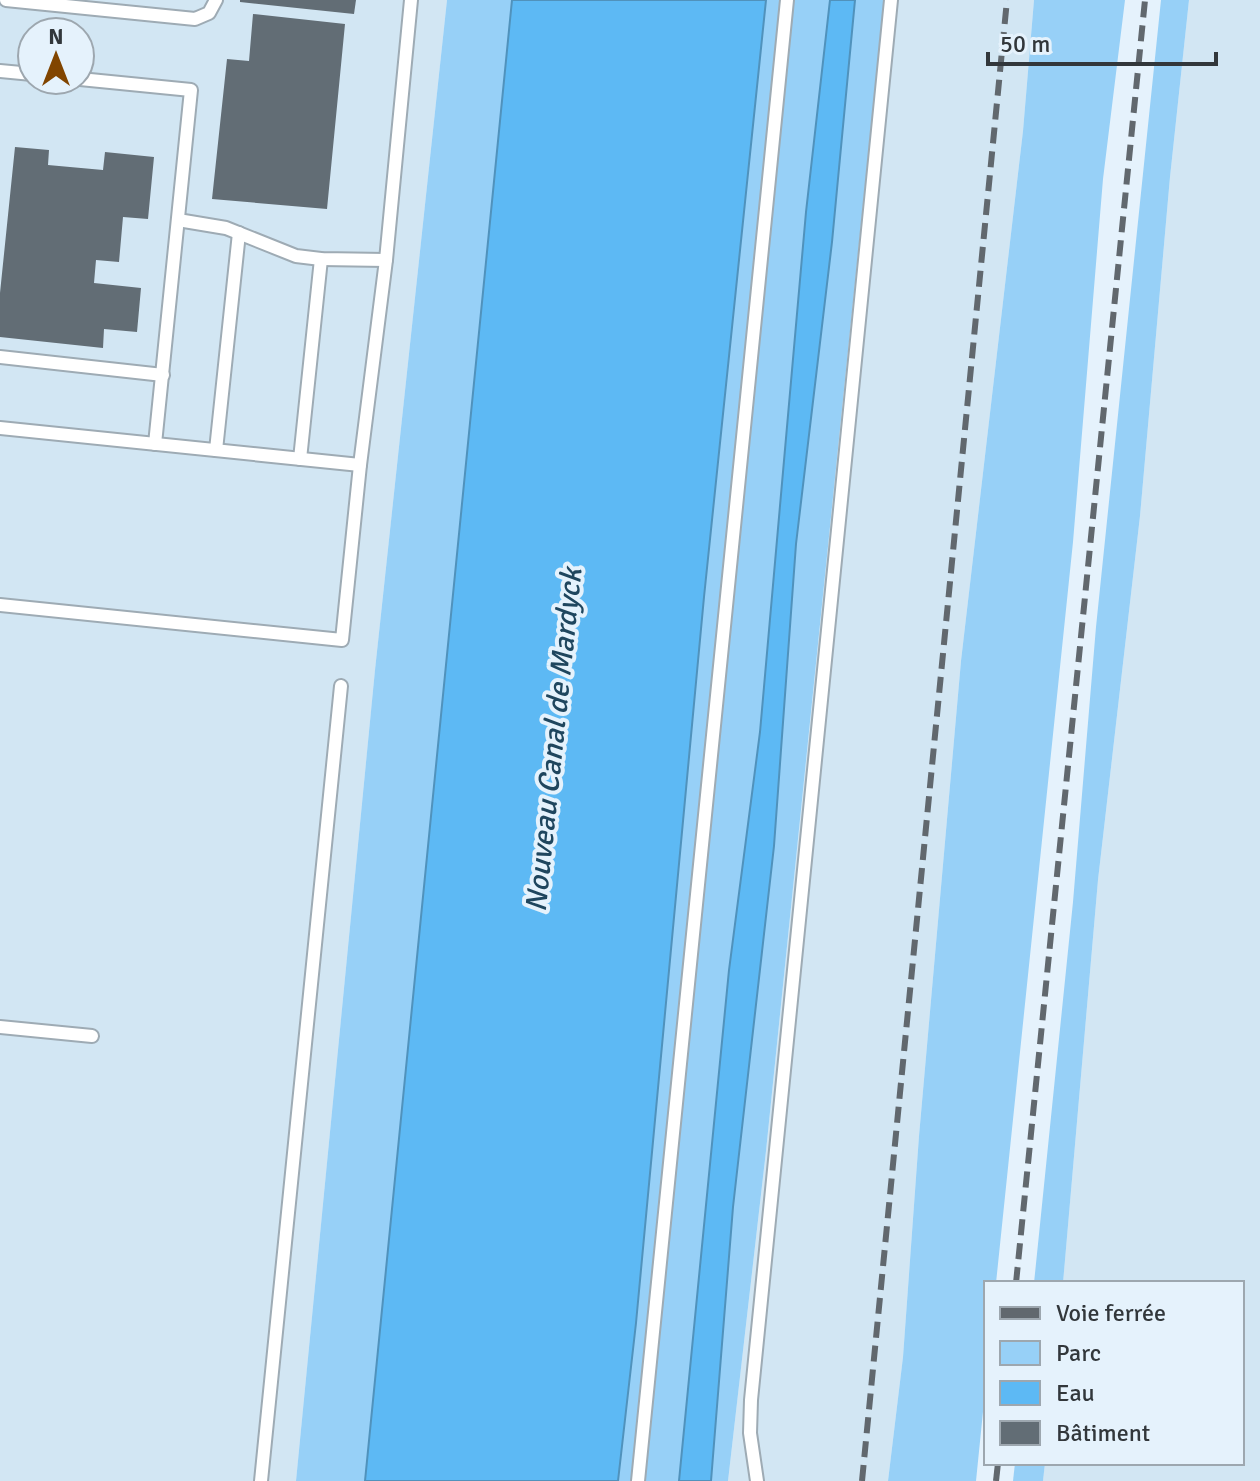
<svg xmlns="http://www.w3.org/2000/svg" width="1260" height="1481" viewBox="0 0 1260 1481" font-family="Signika,sans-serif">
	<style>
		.built { fill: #d2e6f3; fill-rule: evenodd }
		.green { fill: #97d0f7 }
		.water { fill: #5db9f4; stroke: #5092bc; stroke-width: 2 }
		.building { fill: #626d75 }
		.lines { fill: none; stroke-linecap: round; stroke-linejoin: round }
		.service-casing { stroke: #9eabb4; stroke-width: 16 }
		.service { stroke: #fff; stroke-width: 12 }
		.rail { stroke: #61686e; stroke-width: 6; stroke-dasharray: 16 8; stroke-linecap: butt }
		.labels { text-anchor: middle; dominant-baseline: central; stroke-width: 8; stroke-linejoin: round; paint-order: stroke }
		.water-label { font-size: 30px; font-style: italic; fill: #1f465e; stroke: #e5f2fc }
	</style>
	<rect width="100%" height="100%" fill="#e5f2fc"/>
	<g class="built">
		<path d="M0,0h447l-72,670 -79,811h-296zM32,32h48v48h-48z"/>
		<polygon points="884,0 1034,0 1023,131 961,661 919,1136 903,1357 888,1481 728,1481 766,1151"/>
		<polygon points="1189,0 1260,0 1260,1481 1043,1481 1045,1463 1242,1463 1242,1283 1063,1283 1098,880 1140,516 1170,177"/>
	</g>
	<g class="green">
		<polygon points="447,0 512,0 365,1481 296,1481 375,670"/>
		<polygon points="766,0 830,0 806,212 760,732 729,970 679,1481 618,1481 636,1323 704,597"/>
		<polygon points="855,0 884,0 766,1151 728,1481 711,1481 733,1207 774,846 796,544 832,242"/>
		<polygon points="1034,0 1125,0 1103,179 1073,542 996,1283 986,1283 986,1382 976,1481 888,1481 903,1357 919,1136 961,661 1023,131"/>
		<polygon points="1161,0 1189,0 1170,177 1140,516 1098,880 1063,1283 1034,1283 1073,902 1096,627"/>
		<polygon points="1015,1463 1045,1463 1043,1481 1013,1481"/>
	</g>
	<g class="water">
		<polygon points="512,0 766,0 704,597 636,1323 618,1481 365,1481"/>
		<polygon points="830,0 855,0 832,242 796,544 774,846 733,1207 711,1481 679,1481 729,970 760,732 806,212"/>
	</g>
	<g class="building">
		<polygon points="240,0 356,0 354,14 240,2"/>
		<polygon points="253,14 345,24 327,209 212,199 227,59 249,61"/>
		<polygon points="15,147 49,150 48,165 103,170 105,152 154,157 148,219 123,217 119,262 96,260 94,283 141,288 137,332 104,329 103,348 0,337 0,293"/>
	</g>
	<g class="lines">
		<g class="service-casing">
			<g id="service">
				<polyline points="6,0 195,19 209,13 216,0"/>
				<polyline points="0,71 32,74"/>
				<polyline points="80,79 191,90 155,444"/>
				<polyline points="178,220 226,228 296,256 321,259 386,260"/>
				<polyline points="0,357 163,375"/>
				<polyline points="0,428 360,465"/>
				<polyline points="216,450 239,233"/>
				<polyline points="300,459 321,259"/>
				<polyline points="0,605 342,640 360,465 386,260 411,0"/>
				<polyline points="0,1027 92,1036"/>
				<polyline points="261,1481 341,686"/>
				<polyline points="638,1481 787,0"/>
				<polyline points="757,1481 750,1433 751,1400 891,0"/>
			</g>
		</g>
		<use href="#service" class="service"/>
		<g class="rail">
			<polyline points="1016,1283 1145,0"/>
			<polyline points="862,1481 1007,0"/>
			<polyline points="996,1481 998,1463"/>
		</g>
	</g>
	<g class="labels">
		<g class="water-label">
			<text transform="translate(554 740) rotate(-84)">Nouveau Canal de Mardyck</text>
		</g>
	</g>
	<rect x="984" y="1281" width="260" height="184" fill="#e5f2fc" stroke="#9da7af" stroke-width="2"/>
	<rect x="1000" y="1307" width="40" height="12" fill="#61686e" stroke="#9da7af" stroke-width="2"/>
	<text x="1056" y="1321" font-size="24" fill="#32373b">Voie ferrée</text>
	<rect x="1000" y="1341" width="40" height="24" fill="#97d0f7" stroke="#9da7af" stroke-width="2"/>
	<text x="1056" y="1361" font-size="24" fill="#32373b">Parc</text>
	<rect x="1000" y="1381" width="40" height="24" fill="#5db9f4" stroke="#9da7af" stroke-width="2"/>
	<text x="1056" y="1401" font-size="24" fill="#32373b">Eau</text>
	<rect x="1000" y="1421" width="40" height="24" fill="#626d75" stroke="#9da7af" stroke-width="2"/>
	<text x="1056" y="1441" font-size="24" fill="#32373b">Bâtiment</text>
	<g transform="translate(56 56)"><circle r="38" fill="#e5f2fc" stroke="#9da7af" stroke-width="2"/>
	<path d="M0-6L14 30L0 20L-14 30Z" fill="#814500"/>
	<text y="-12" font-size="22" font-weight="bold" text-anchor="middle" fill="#32373b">N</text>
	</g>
	<path d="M988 52v12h228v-12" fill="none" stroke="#32373b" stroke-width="4"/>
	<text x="1000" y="52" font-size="24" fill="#32373b" stroke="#e5f2fc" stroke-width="6" paint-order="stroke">50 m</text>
</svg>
